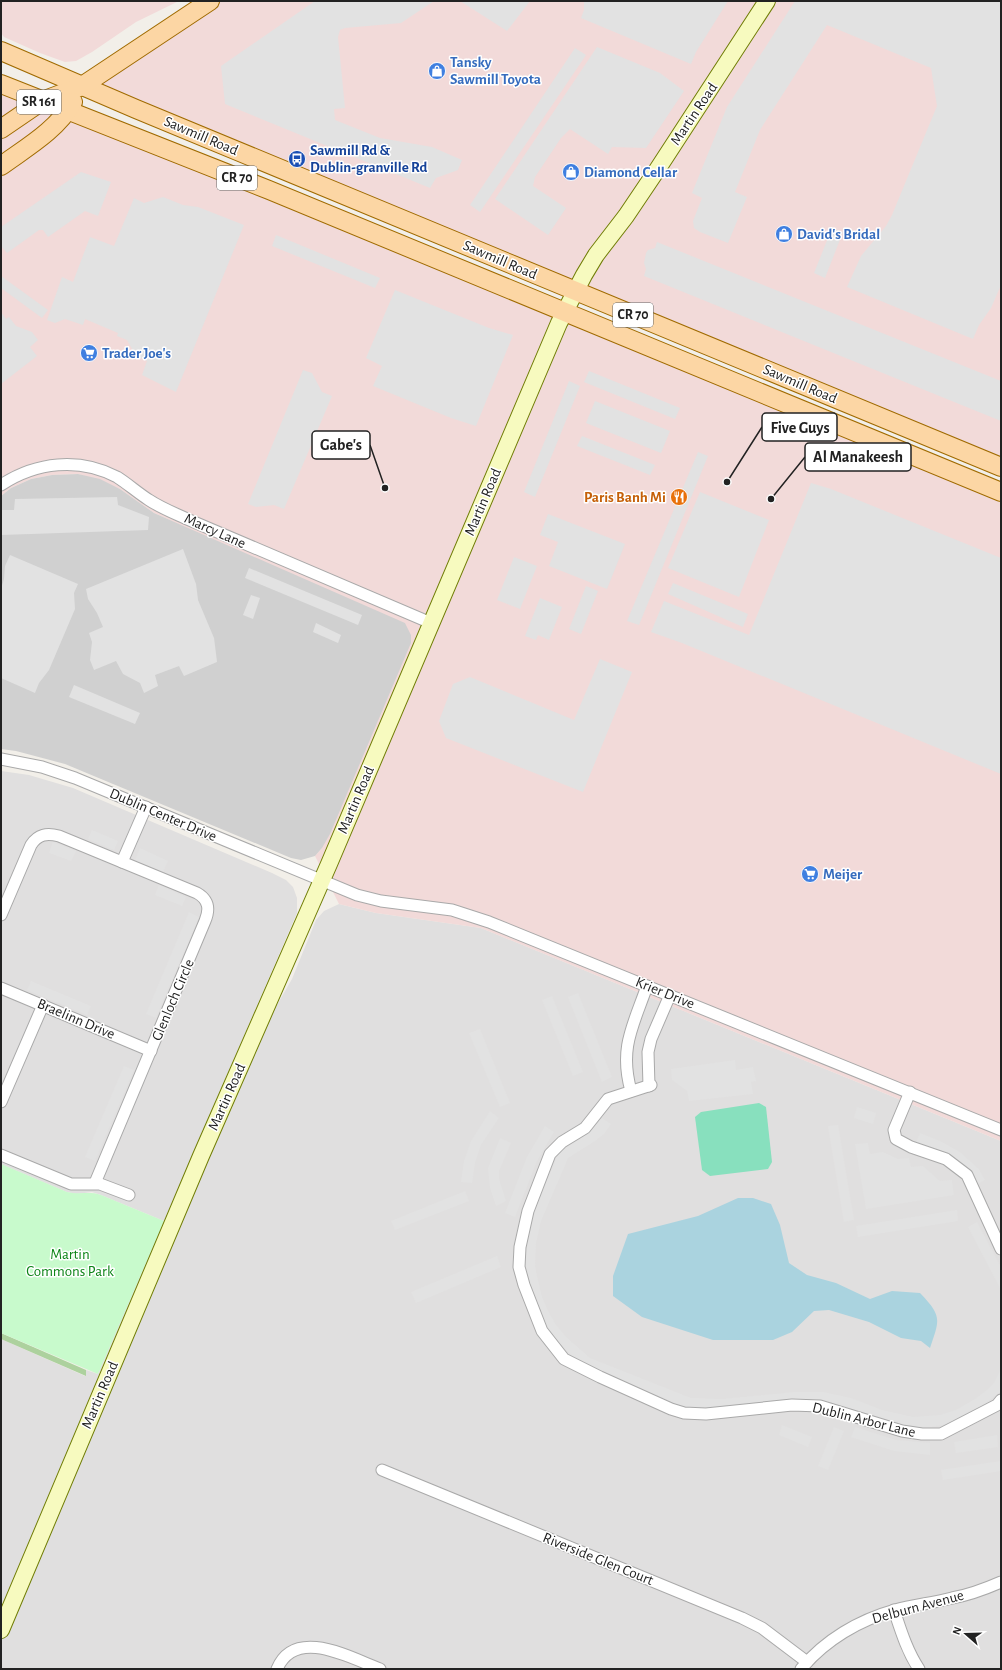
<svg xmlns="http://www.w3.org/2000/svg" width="1002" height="1670" viewBox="0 0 1002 1670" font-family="'Alegreya Sans',sans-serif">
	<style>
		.residential { fill: #e0dfdf }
		.commercial { fill: #f2dad9 }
		.religious { fill: #d0d0d0 }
		.forest { fill: #add19e }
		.park { fill: #c8facc }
		.pitch { fill: #88e0be }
		.parking { fill: #e2e2e2 }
		.water { fill: #aad3df }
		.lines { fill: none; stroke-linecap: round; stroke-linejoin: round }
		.street-casing { stroke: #a9a9a9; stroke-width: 13 }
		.secondary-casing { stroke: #707d05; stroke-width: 18 }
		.primary-casing { stroke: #a06b00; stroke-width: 20 }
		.street { stroke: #fff; stroke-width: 11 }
		.secondary { stroke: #f7fabf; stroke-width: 16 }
		.primary { stroke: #fcd6a4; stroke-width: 18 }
		.labels { text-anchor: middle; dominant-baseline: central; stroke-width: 3; stroke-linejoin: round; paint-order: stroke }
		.shield { fill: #fff; stroke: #646464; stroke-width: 1 }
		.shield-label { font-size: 14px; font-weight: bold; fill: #222 }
		.shop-label { font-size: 15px; font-weight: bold; fill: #366cbe; stroke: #fff; text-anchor: start }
		.street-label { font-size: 15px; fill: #222; stroke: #fff }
		.transit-label { font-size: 15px; font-weight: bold; fill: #164399; stroke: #fff; text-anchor: start }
		.food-label { font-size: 15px; font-weight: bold; fill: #c56008; stroke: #fff; text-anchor: end }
		.park-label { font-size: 15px; fill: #0c8416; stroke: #fff }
		.leader { fill: none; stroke: #222; stroke-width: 1.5 }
		.callout-dot { fill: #222; stroke: #fff; stroke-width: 1.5 }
		.callout { fill: #fff; stroke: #222; stroke-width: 1.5 }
		.callout-label { font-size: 16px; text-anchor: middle; font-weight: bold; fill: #222 }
	</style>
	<rect width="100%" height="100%" fill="#f2efe9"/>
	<g class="residential">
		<polygon points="1,771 29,775 73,788 272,873 286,880 293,887 297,898 297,913 164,1221 101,1195 92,1192 77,1194 67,1192 1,1164"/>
		<polygon points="339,904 376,913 481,928 1001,1141 1001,1669 1,1669 1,1339 85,1376 86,1370 98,1374 160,1229 174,1235 259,1036 292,979 316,920 324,911"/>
	</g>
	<g class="commercial">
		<polygon points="1,1 179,1 136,22 92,52 76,61 65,62 40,53 4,37 1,33"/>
		<polygon points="210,1 1001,1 1001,467 82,86"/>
		<polygon points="1,90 1001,502 1001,1141 481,928 376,913 339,904 315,856 322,848 189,529 154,513 120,489 78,474 52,475 31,479 11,488 1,496"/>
	</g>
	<polygon class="religious" points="78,474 100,479 120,489 154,513 405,623 411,635 411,643 330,834 322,848 315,856 301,860 291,858 65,764 16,751 1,749 1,496 11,488 31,479 52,475"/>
	<polygon class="forest" points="1,1333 86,1370 86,1376 1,1339"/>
	<path class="park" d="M1,1164l66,28c12,3 23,-1 34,3l63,26 -66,153 -97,-41z"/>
	<polygon class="pitch" points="759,1103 766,1107 772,1162 768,1169 710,1176 702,1170 695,1117 701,1112"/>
	<g class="parking">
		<polygon points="315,1 434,1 401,23 345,28 340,30 338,37 345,108 334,109 335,120 380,138 432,147 462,160 458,170 436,178 430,188 225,104 221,66"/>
		<polygon points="460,1 530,1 507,31"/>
		<polygon points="584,1 728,1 696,52 691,64 581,18 584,10"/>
		<polygon points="795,1 1001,1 1001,285 991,308 979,325 973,339 847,287 861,256 886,226 892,215 937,106 931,68 827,25 760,130 735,192 747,197 728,243 700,232 694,228 693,221 702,198 692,193 727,107"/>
		<polygon points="597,47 660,73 684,91 646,148 612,147 608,154 570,129 561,138 535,177 533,186 566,208 548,235 495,199"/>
		<polygon points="575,48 586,55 480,212 470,205"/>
		<polygon points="81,172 111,182 98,216 85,211 48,237 43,230 39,230 7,253 1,246 1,227"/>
		<polygon points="163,197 183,205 198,207 244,225 176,392 142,375 147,361 136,356 127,340 117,336 118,333 85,319 83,325 65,319 55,323 47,320 62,277 73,282 90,237 114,246 134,198 144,203"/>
		<polygon points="832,228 843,232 825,278 814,273"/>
		<polygon points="276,235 380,278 375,288 272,246"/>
		<polygon points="657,242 1001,381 1001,421 644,276 646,269 644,263 646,253 648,250 655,248"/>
		<polygon points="1,276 48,310 42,318 1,288"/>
		<polygon points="395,290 489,328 513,335 476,426 451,418 373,386 382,366 366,358"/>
		<polygon points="1,312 6,319 9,317 16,326 32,332 38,340 30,347 37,356 1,384"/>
		<polygon points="303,370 312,373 322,392 332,396 284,509 274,505 256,507 248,504"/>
		<polygon points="589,371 680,408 675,419 584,382"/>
		<polygon points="569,381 580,386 535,497 524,492"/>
		<polygon points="595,401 670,431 661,453 586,423"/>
		<polygon points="582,436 655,465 650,475 577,446"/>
		<polygon points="698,452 708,456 639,625 627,621"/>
		<polygon points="811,483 831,489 1001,558 1001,774 682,643 651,632 664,601 749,635"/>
		<polygon points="700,492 769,520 739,597 668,568"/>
		<polygon points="117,497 118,505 149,517 148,530 1,535 1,510 14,510 15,499"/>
		<polygon points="548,514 625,544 607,589 549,566 558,542 540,535"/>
		<polygon points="183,549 196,584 198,600 214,638 217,662 184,676 179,666 155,675 158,686 144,693 140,683 123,674 116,661 94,670 90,660 92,642 89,633 103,627 97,613 88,599 86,589"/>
		<polygon points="10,555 78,584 74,593 75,609 49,670 39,683 35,693 1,678 1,589 4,579 5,566"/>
		<polygon points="514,557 537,566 520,609 497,600"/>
		<polygon points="249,568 362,615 358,625 245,578"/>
		<polygon points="673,583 748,614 743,627 668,594"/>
		<polygon points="586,586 598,591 581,634 569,629"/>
		<polygon points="251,595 260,598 253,619 243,615"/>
		<polygon points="540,598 562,607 549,640 538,635 536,640 525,636"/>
		<polygon points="316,623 341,635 338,643 313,632"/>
		<polygon points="600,659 632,672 583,792 446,738 439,721 453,684 470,677 574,720"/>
		<polygon points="74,685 140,713 135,724 69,697"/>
		<polygon points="92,830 118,841 114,850 88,839"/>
		<polygon points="53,842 76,851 71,861 49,853"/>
		<polygon points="140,848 168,861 163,872 135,860"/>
		<polygon points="159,885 186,897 182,906 155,895"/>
		<polygon points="189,912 199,917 156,1018 146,1014"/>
		<polygon points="31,981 91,1006 87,1015 27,990"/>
		<polygon points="578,993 612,1077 602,1082 568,997"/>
		<polygon points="552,996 583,1072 573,1076 542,1000"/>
		<polygon points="480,1029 510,1103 500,1107 469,1033"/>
		<polygon points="735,1060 736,1070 753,1067 756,1081 751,1082 753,1094 689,1101 687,1091 672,1080 671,1069"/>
		<polygon points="124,1066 134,1070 95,1161 85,1157"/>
		<polygon points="857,1107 876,1113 873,1124 854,1118"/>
		<polygon points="490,1111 499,1118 481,1145 475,1163 472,1183 461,1182 464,1161 471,1141"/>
		<polygon points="602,1118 611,1124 604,1134 595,1141 568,1158 566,1163 541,1221 536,1243 535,1266 537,1276 542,1297 548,1311 556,1325 566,1337 590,1358 691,1398 722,1399 795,1392 823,1392 851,1398 882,1410 913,1417 940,1415 956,1410 975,1399 987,1390 994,1383 1001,1369 1001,1391 980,1408 949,1424 930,1427 912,1427 878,1419 829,1403 723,1410 688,1409 601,1374 575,1359 547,1331 526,1277 524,1265 526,1242 531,1218 557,1157 561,1151 589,1133"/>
		<polygon points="838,1125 854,1220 844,1222 828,1126"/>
		<polygon points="545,1126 554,1132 537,1161 515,1217 505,1213 527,1157"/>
		<polygon points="920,1133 940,1141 960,1152 979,1169 985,1180 976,1185 935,1150 916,1142"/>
		<polygon points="500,1138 511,1143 499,1171 499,1179 506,1201 496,1206 490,1188 488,1168"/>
		<polygon points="868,1143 870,1154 883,1152 898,1159 909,1158 911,1167 923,1166 940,1181 952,1180 954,1195 866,1209 855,1144"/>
		<polygon points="465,1191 469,1201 395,1230 391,1221"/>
		<polygon points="957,1210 958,1221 858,1237 856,1226"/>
		<polygon points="977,1222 1001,1267 1001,1290 968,1227"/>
		<polygon points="497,1256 501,1267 416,1303 411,1292"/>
		<polygon points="782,1425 812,1437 808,1447 779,1435"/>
		<polygon points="834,1427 844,1431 828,1470 818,1466"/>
		<polygon points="855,1427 896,1440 930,1443 930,1455 894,1451 851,1437"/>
		<polygon points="997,1435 998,1447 956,1453 954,1442"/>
		<polygon points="1001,1461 1001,1471 943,1480 941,1470"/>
	</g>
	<path class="water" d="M738,1198h15l18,6 9,21 9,38 18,12 29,8 34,16 22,-8 28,2c22,23 20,26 10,55l-9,-7 -20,-3 -32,-16 -40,-12 -15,1 -22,21 -19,8h-60l-71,-23 -29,-21v-20l15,-42 70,-18z"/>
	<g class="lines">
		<g class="street-casing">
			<g id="street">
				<path d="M1,485c35,-23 78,-28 116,-8 11,7 21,16 32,23 12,8 25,13 38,19l244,104"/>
				<polyline points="1,759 42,767 75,778 357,895 381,901 452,910 489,922 1001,1130"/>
				<polyline points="122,862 146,807"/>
				<path d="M1,915l30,-70c7,-11 16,-12 28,-9l138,57c12,7 13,16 8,28l-110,262"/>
				<polyline points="1,988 151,1051"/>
				<polyline points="651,1085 608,1099 585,1128 562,1142 550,1154 528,1211 520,1247 519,1267 524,1285 542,1331 564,1359 600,1377 671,1409 684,1413 706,1414 792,1405 820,1406 902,1431 922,1434 941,1434 997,1405 1001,1400"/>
				<polyline points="649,1086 648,1052 651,1039 670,995"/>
				<path d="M631,1091c-12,-43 2,-65 16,-105"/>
				<polyline points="910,1092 894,1130 896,1139 911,1147 946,1159 967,1175 1001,1249"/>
				<polyline points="1,1102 43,1005"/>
				<polyline points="1,1155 71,1184 100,1184 129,1195"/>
				<polyline points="382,1470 742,1618 762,1628 807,1662"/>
				<path d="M894,1610c7,21 13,41 25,59"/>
				<path d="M277,1669c18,-43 74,-11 103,0"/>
				<path d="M801,1669c24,-29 58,-49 94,-59 19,-5 38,-7 57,-12 17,-3 33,-9 49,-16"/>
			</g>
		</g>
		<g class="secondary-casing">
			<polyline id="secondary" points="1,1630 201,1156 329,864 559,323 584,275 596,255 626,216 657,170 767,1"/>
		</g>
		<g class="primary-casing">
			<g id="primary">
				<polyline points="1,51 136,109 1001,467"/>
				<polyline points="1,84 269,190 1001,492"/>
				<polyline points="1,129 42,101 82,86 210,1"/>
				<path d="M1,166c26,-19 55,-35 72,-64"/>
			</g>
		</g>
		<use href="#street" class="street"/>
		<use href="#secondary" class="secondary"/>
		<use href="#primary" class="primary"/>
	</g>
	<defs>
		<g id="shop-disc" transform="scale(0.9)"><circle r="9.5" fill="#3f7fe0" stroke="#fff"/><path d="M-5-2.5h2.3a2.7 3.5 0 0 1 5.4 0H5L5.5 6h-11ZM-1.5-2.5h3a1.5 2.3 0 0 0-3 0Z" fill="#fff"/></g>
		<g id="bus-disc" transform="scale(0.9)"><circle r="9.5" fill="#1a4fb4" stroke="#fff"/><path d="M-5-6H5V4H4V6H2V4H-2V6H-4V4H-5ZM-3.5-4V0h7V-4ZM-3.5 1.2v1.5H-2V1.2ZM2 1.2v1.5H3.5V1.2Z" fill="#fff"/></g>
		<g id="supermarket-disc" transform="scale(0.9)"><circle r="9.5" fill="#3f7fe0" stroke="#fff"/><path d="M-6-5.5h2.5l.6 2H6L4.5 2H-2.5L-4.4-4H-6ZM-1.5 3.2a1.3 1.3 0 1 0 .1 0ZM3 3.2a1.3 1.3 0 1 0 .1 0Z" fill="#fff"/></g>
		<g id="restaurant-disc" transform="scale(0.9)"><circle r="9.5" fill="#e8710a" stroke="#fff"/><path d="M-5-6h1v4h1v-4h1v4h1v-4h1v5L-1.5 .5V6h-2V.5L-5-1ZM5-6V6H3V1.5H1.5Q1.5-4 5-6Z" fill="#fff"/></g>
	</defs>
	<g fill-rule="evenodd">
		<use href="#shop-disc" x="437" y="71"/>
		<use href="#bus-disc" x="297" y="159"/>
		<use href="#shop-disc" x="571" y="172"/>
		<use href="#shop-disc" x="784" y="234"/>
		<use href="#supermarket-disc" x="89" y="353"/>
		<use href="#restaurant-disc" x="679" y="497"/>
		<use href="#supermarket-disc" x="810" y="874"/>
	</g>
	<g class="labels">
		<g class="shield">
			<rect x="17" y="90" width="44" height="24" rx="3"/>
			<rect x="217" y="166" width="40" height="24" rx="3"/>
			<rect x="613" y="303" width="40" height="24" rx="3"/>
		</g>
		<g class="shield-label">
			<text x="39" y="102">SR 161</text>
			<text x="237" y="178">CR 70</text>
			<text x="633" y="315">CR 70</text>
		</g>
		<g class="shop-label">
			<text x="450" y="62">Tansky<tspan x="450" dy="17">Sawmill Toyota</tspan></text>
			<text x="584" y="172">Diamond Cellar</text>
			<text x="797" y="234">David's Bridal</text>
			<text x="102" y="353">Trader Joe's</text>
			<text x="823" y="874">Meijer</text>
		</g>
		<g class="street-label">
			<text transform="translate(694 114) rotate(-56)">Martin Road</text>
			<text transform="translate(201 136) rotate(23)">Sawmill Road</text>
			<text transform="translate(500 260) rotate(23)">Sawmill Road</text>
			<text transform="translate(800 384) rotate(23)">Sawmill Road</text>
			<text transform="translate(483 502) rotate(-67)">Martin Road</text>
			<text transform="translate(215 531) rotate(24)">Marcy Lane</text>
			<text transform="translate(356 800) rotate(-67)">Martin Road</text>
			<text transform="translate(163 815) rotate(23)">Dublin Center Drive</text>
			<text transform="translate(665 993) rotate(22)">Krier Drive</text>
			<text transform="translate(173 1000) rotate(-67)">Glenloch Circle</text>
			<text transform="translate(76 1019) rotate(23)">Braelinn Drive</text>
			<text transform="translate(227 1097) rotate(-66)">Martin Road</text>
			<text transform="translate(100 1395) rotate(-67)">Martin Road</text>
			<text transform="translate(864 1420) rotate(14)">Dublin Arbor Lane</text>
			<text transform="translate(598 1559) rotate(22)">Riverside Glen Court</text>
			<text transform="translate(918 1607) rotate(-15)">Delburn Avenue</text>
		</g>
		<g class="transit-label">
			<text x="310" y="150">Sawmill Rd &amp;<tspan x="310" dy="17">Dublin-granville Rd</tspan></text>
		</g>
		<g class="food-label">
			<text x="666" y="497">Paris Banh Mi</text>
		</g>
		<g class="park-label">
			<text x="70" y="1254">Martin<tspan x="70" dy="17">Commons Park</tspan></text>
		</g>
	</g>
	<path class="leader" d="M727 482L762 427M385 488L370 445M771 499L805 457"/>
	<g class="callout-dot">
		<circle cx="727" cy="482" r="4"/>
		<circle cx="385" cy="488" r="4"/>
		<circle cx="771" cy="499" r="4"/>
	</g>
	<g class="callout">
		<rect x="762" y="413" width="75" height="28" rx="4"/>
		<rect x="312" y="431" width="58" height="28" rx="4"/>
		<rect x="805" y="443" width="106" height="28" rx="4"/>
	</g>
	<g class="callout-label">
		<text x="800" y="433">Five Guys</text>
		<text x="341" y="450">Gabe's</text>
		<text x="858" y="462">Al Manakeesh</text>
	</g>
	<rect width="1002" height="1670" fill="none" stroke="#222222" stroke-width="4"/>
	<g transform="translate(966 1634) rotate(290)" stroke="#ffffff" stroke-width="3" paint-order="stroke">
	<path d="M0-3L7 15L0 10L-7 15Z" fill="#222222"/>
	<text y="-6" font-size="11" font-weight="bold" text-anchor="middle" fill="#222222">N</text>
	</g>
</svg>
